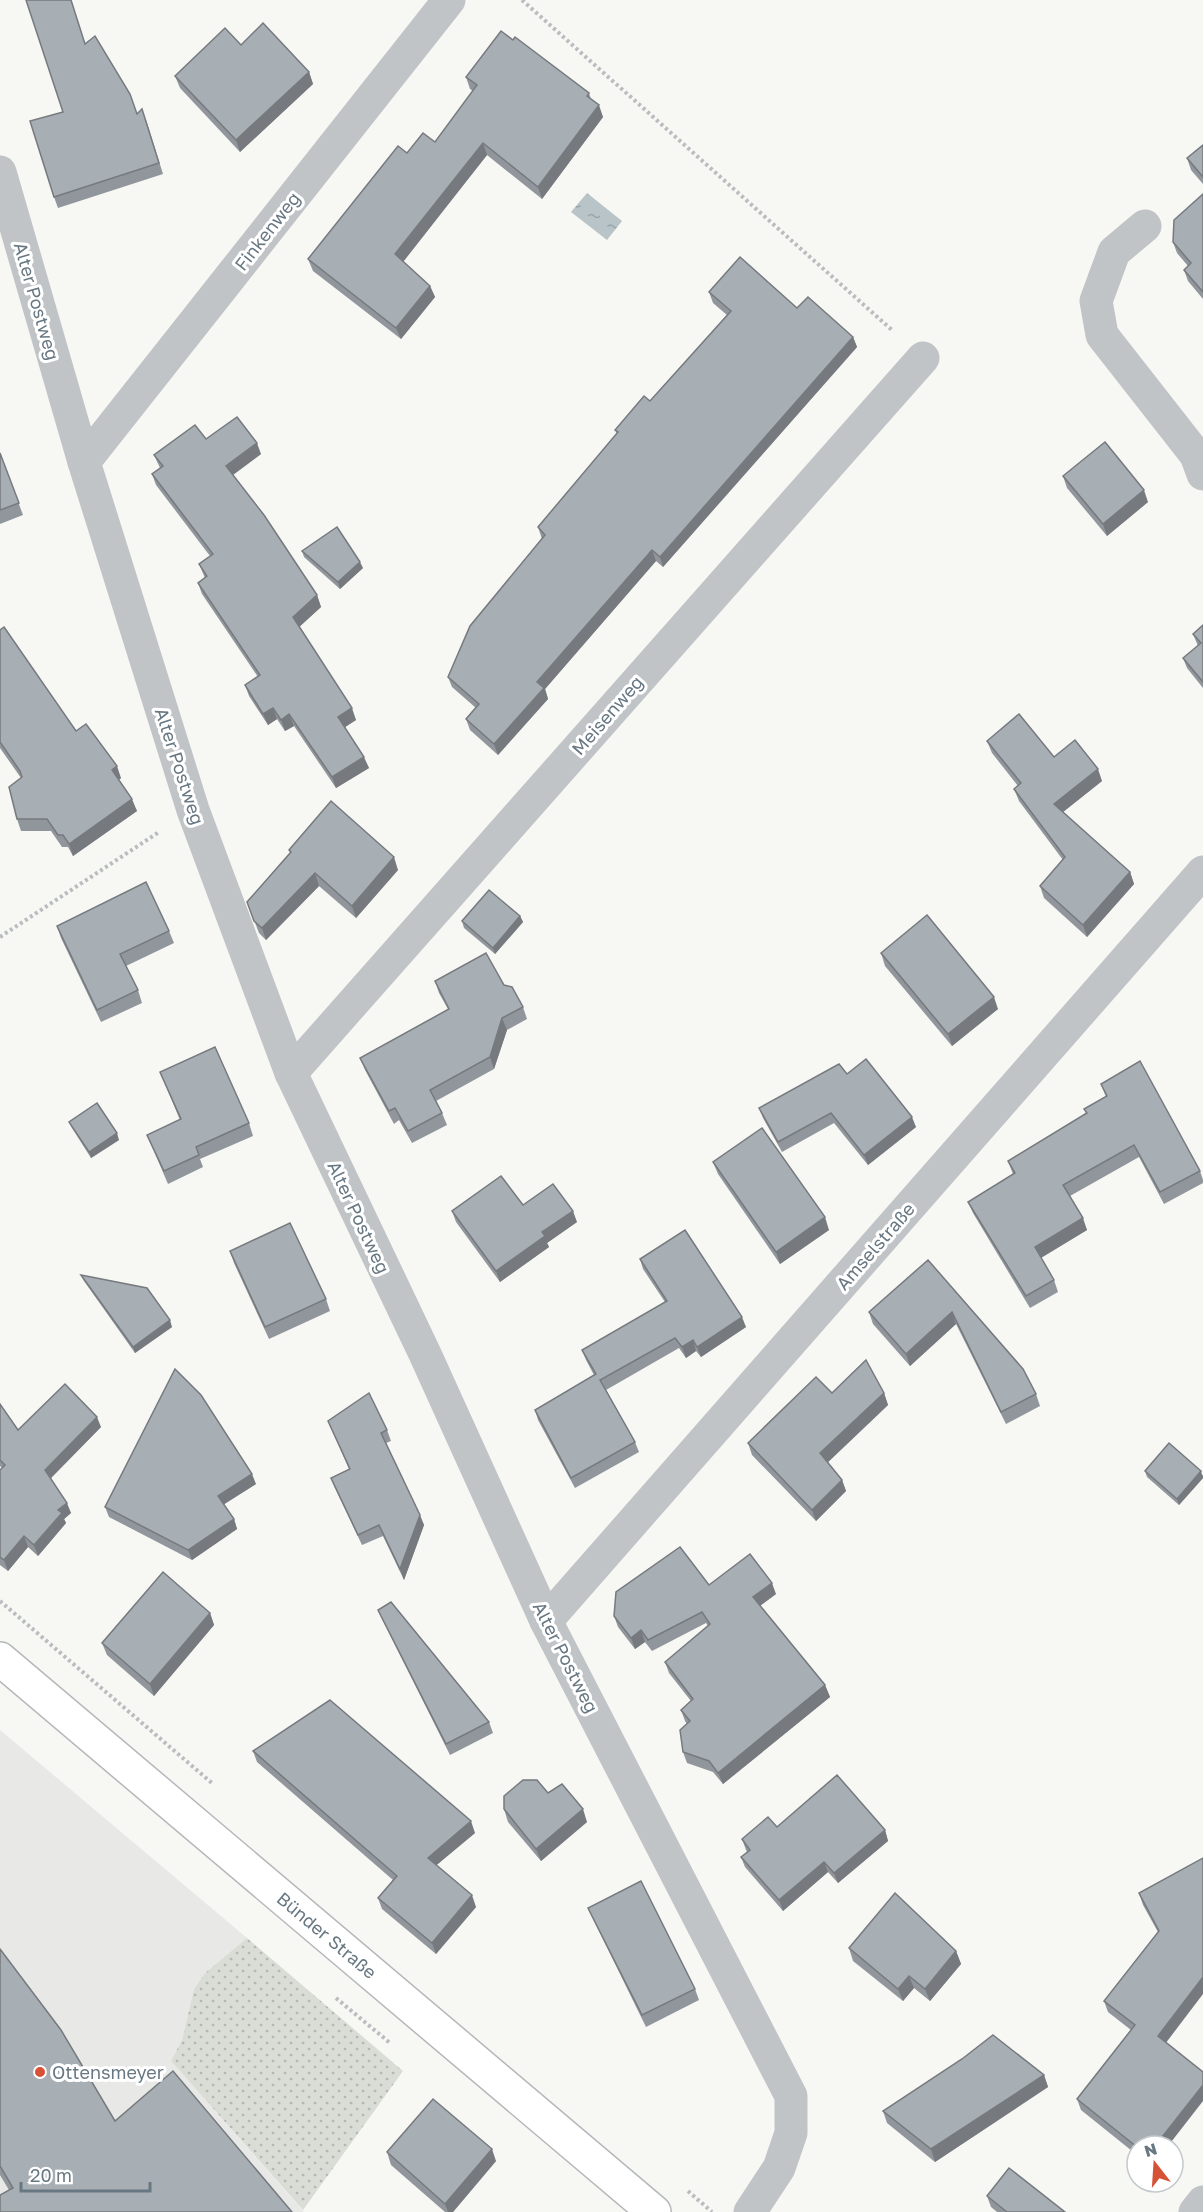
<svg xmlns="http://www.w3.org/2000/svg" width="1203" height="2212" viewBox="0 0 1203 2212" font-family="'Golos Text',sans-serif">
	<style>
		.built { fill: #e8e8e7 }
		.green { fill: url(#green-dots) }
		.water { fill: url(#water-ripples) }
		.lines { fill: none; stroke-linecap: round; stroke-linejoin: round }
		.major-casing { stroke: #b4b8bb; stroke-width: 36 }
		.path { stroke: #babdbf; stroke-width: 4; stroke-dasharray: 3 3; stroke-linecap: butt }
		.minor { stroke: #c0c4c7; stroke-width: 33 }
		.major { stroke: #fff; stroke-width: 33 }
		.wall { fill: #90969b }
		.shaded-wall { fill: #767a7e }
		.building { fill: #a8afb4; stroke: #767a7e; stroke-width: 1.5 }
		.poi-dot { fill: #d65135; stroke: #fff; stroke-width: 2 }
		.labels { text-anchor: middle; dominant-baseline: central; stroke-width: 6; stroke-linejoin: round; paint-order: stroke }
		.street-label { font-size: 18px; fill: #687883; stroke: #fff }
		.poi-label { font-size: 18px; fill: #687883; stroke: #fff; text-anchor: start }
	</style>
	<defs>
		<pattern id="green-dots" width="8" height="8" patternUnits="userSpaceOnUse" patternTransform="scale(1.5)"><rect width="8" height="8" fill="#d9ddd5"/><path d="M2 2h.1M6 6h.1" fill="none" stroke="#b4b8b2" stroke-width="1.8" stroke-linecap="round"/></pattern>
		<pattern id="water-ripples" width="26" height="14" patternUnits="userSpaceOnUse" patternTransform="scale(1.5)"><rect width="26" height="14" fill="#b8c4c7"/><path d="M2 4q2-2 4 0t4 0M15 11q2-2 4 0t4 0" fill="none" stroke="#99a4a7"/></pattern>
	</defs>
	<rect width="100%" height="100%" fill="#f7f7f4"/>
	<polygon class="built" points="0,1730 247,1938 205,1973 194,1989 182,2040 171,2061 304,2212 0,2212"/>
	<polygon class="green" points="247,1938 403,2071 303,2210 171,2061 182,2040 194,1989 205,1973"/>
	<polygon class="water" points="587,193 622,221 607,240 571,212"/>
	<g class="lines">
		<g class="major-casing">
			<polyline id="major" points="0,1659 654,2212"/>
		</g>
		<g class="path">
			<polyline points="522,0 893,331"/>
			<polyline points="0,937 159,832"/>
			<polyline points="0,1601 213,1784"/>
			<polyline points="336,1998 390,2043"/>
			<polyline points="688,2191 712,2212"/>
		</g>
		<g class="minor">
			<polyline points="0,172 84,462 193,810 291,1073 425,1354 546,1621 791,2096 791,2133 779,2168 750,2212"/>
			<polyline points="1145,226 1114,252 1096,301 1102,335 1196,455 1203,474"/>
			<polyline points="84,462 449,0"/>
			<polyline points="291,1073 923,358"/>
			<polyline points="546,1621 1203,872"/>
			<polyline points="1195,2212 1203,2202"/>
		</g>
		<use href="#major" class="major"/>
	</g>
	<g class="wall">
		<polygon points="86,44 137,114 146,120 163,174 58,208 54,197 63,112"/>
		<polygon points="241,45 309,72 313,84 240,152 180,88 175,76"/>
		<polygon points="466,77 589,93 591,99 603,117 542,199 487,155 403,261 430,286 435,297 401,339 313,271 308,259 407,153 435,142 473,91 470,89"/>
		<polygon points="1203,145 1203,184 1191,170 1187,158"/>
		<polygon points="1203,194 1203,299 1188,281 1184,270 1188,266 1177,253 1173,242"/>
		<polygon points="709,292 797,308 853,337 857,347 663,567 656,561 545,689 548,699 498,755 470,730 466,719 476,708 452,687 448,677 542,539 538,527 617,434 615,430 650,401 727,315 713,303"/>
		<polygon points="206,439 261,454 233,475 317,595 321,607 299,627 356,720 345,727 369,768 336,788 294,726 285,731 277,719 268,725 249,696 245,685 258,677 202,594 198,583 205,578 199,564 210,556 156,485 152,474 160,468 154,455"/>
		<polygon points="0,453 23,515 0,524"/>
		<polygon points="1063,476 1148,502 1107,536 1067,488"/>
		<polygon points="302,551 363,568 340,589 304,557"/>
		<polygon points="1203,625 1203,688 1187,668 1183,658 1198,646 1193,634"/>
		<polygon points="0,630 76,731 121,778 119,780 137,811 73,856 68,847 62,847 51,831 21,831 17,819 21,778 0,748"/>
		<polygon points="987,741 1054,757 1102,781 1063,812 1130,872 1134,884 1087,937 1044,898 1040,886 1063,860 1019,801 1014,789 1018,786 992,753"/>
		<polygon points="289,850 398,870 356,918 319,886 266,940 259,933 247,902 290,853"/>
		<polygon points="520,916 523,922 495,954 464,928 462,921"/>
		<polygon points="57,926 169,931 174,943 126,966 138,990 142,1003 101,1022 61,938"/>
		<polygon points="881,953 998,1009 952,1046 885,966"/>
		<polygon points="435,981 504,985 523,1007 527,1019 507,1030 494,1069 436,1101 442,1113 447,1125 412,1143 399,1120 394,1124 365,1070 360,1058 448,1009 439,993"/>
		<polygon points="160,1072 249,1123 253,1136 200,1159 203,1167 168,1184 147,1135 180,1120"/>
		<polygon points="847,1074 916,1127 868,1165 834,1123 782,1152 763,1118 759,1108"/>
		<polygon points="1101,1084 1200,1171 1203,1180 1203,1183 1164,1204 1139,1157 1070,1196 1087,1230 1041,1258 1054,1280 1058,1292 1030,1308 973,1213 968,1202 1013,1174 1008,1161 1086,1113 1084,1109 1106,1097"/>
		<polygon points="69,1122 119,1140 91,1158 72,1128"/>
		<polygon points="713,1162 829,1230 780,1264 718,1174"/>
		<polygon points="452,1211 577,1222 547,1243 549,1247 500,1282 456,1222"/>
		<polygon points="230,1251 326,1299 330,1311 269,1339 234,1263"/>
		<polygon points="640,1259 746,1327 701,1357 696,1351 686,1358 679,1348 606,1390 635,1442 639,1452 575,1488 538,1420 535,1410 594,1375 586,1360 582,1350 665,1302 643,1269"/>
		<polygon points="928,1260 1036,1394 1040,1406 1006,1424 956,1324 910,1366 873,1324 869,1312"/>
		<polygon points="81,1275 172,1327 135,1353 84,1281"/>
		<polygon points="832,1393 884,1393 888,1405 828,1462 842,1480 846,1491 816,1521 752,1455 748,1443"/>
		<polygon points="0,1404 18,1430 101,1427 51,1478 71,1513 64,1519 66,1523 38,1556 28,1547 8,1571 0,1565 0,1470 2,1468 0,1466"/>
		<polygon points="328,1421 387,1430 391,1441 386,1443 424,1525 404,1580 383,1536 362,1545 335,1488 331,1478 349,1469"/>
		<polygon points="1145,1471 1203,1475 1203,1478 1179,1505 1147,1477"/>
		<polygon points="256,1484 223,1505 234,1519 237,1529 192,1560 109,1517 105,1507"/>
		<polygon points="709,1585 776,1594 760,1606 825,1685 830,1697 723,1784 713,1772 687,1763 683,1752 687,1724 685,1721 681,1710 691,1701 669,1673 665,1662 708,1626 706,1623 652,1651 645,1642 635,1649 618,1627 614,1616"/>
		<polygon points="378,1610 489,1722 493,1733 450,1755 383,1621"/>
		<polygon points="210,1613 214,1625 154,1696 107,1655 102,1643"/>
		<polygon points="253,1751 475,1833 436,1865 476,1907 436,1954 382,1909 378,1898 393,1880 257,1762"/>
		<polygon points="548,1793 587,1822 541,1861 508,1822 504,1809"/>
		<polygon points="777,1827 885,1830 888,1841 838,1883 828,1872 783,1911 745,1867 741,1857 747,1852 746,1850 742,1839"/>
		<polygon points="1203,1858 1166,2043 1137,2146 1137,2155 1081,2110 1077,2099 1131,2030 1108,2012 1104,2001 1158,1932 1143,1905 1139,1893"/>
		<polygon points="588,1908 695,1989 699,2000 646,2027 593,1919"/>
		<polygon points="849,1948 956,1951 961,1964 930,2001 914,1988 903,2001 853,1961"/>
		<polygon points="0,1949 115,2121 292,2212 9,2190 0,2175"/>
		<polygon points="1044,2075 1048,2087 935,2162 887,2123 883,2111"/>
		<polygon points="387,2152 496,2161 453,2212 445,2212 391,2165"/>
		<polygon points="987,2196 1065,2212 997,2212 991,2207"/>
	</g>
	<g class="shaded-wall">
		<polygon points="309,72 313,84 240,152 236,140"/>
		<polygon points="599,105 603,117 542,199 538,187"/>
		<polygon points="483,143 487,155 400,266 395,254"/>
		<polygon points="430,286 435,297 401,339 396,328"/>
		<polygon points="853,337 857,347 663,567 660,557"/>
		<polygon points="257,443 261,454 230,477 226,466"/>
		<polygon points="1144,490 1148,502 1107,536 1103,524"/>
		<polygon points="652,550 656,561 545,689 548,699 498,755 494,744 537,682"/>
		<polygon points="360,562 363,568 340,589 338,582"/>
		<polygon points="317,595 321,607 297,629 293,617"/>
		<polygon points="273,708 277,719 268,725 263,714"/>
		<polygon points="352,708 356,720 342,729 338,717"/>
		<polygon points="289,714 294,726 285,731 281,720"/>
		<polygon points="364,757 369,768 336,788 332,777"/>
		<polygon points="117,766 121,778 116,782 112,770"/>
		<polygon points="1098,769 1102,781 1058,816 1054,804"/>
		<polygon points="132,799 137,811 73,856 69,844"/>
		<polygon points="394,857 398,870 356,918 352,906"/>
		<polygon points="1130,872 1134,884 1087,937 1083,925"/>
		<polygon points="315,873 319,886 266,940 262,928"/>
		<polygon points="520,916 523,922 495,954 493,948"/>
		<polygon points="994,997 998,1009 952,1046 948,1034"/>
		<polygon points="502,1018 507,1030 494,1069 490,1057"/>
		<polygon points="912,1117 916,1127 868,1165 864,1155"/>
		<polygon points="117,1133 119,1140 91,1158 89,1152"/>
		<polygon points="573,1211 577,1222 547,1243 549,1247 500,1282 496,1271 542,1232"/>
		<polygon points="825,1217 829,1230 780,1264 776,1252"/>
		<polygon points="1083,1218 1087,1230 1039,1259 1035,1247"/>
		<polygon points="952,1312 956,1324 910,1366 906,1354"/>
		<polygon points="742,1317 746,1327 701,1357 697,1347"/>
		<polygon points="170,1320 172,1327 135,1353 133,1347"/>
		<polygon points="693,1340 696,1351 686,1358 682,1347"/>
		<polygon points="884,1393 888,1405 825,1465 820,1453"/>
		<polygon points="97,1417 101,1427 49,1480 45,1470"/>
		<polygon points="1201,1471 1203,1478 1179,1505 1177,1499"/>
		<polygon points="252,1474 256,1484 221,1506 218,1496"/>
		<polygon points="842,1480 846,1491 816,1521 812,1510"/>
		<polygon points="67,1503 71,1513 64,1519 66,1523 38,1556 34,1545 58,1510"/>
		<polygon points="420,1515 424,1525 404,1580 400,1569"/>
		<polygon points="234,1519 237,1529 192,1560 188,1550"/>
		<polygon points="24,1536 28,1547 8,1571 4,1560"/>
		<polygon points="772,1583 776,1594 757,1608 753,1597"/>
		<polygon points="210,1613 214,1625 154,1696 150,1684"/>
		<polygon points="641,1630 645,1642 635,1649 631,1638"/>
		<polygon points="825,1685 830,1697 723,1784 718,1773"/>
		<polygon points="583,1809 587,1822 541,1861 536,1849"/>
		<polygon points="471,1821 475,1833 432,1869 428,1858"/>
		<polygon points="885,1830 888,1841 838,1883 834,1873"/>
		<polygon points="824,1862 828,1872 783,1911 779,1900"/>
		<polygon points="472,1895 476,1907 436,1954 432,1943"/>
		<polygon points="956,1951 961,1964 930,2001 925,1989"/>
		<polygon points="909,1976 914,1988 903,2001 898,1989"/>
		<polygon points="1203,1977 1203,1994 1162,2048 1158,2036"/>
		<polygon points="1044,2075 1048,2087 935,2162 931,2149"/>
		<polygon points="1203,2085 1203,2101 1168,2146 1155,2146"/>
		<polygon points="492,2149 496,2161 453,2212 448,2212 445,2204"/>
	</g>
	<g class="building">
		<polygon points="26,0 71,0 85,44 95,36 130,94 137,114 142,109 159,163 54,197 30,121 63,112"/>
		<polygon points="263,23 309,72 236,140 175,76 225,28 241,45"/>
		<polygon points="501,31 513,40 515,37 589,93 587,96 599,105 538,187 483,143 395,254 430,286 396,328 308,259 398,146 407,153 423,133 435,142 477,85 466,77"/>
		<polygon points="1203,145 1203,177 1187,158"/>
		<polygon points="1203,194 1203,292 1184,270 1191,263 1173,242 1174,220"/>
		<polygon points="740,257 797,308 808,297 853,337 660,557 652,550 537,682 544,688 494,744 466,719 479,704 448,677 470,626 545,535 538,527 618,432 615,430 644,396 650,401 731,311 709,292"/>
		<polygon points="237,417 257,443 226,466 264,515 317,595 293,617 352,708 338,717 364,757 332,777 289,714 281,720 273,708 263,714 245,685 260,675 198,583 207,576 199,564 213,554 152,474 163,466 154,455 195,425 206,439"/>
		<polygon points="1105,442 1144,490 1103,524 1063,476"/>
		<polygon points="0,453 19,503 0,510"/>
		<polygon points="337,527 360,562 338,582 302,551"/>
		<polygon points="1203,625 1203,682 1183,658 1201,643 1193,634"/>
		<polygon points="4,627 76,731 86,724 117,766 112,770 132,799 69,844 63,835 58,835 47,819 17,819 9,787 22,777 20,771 0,742 0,630"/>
		<polygon points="1019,714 1054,757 1075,740 1098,769 1054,804 1130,872 1083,925 1040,886 1065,857 1014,789 1021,783 987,741"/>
		<polygon points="331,801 394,857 352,906 315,873 262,928 254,921 247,902 291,852 289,850"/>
		<polygon points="146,882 169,931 120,954 138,990 97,1010 57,926"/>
		<polygon points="489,890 520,916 493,948 462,921"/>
		<polygon points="927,915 994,997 948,1034 881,953"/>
		<polygon points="486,953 504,985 512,987 523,1007 502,1018 490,1057 430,1090 442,1113 408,1131 395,1108 389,1111 360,1058 449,1009 435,981"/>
		<polygon points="215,1047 249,1123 196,1147 199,1155 164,1171 147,1135 181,1119 160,1072"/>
		<polygon points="866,1059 912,1117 864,1155 831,1113 778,1142 759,1108 839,1064 847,1074"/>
		<polygon points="1140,1061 1200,1171 1160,1192 1134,1145 1063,1185 1083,1218 1035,1247 1054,1280 1026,1296 968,1202 1015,1173 1008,1161 1087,1113 1084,1109 1107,1096 1101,1084"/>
		<polygon points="97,1103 117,1133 89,1152 69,1122"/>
		<polygon points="762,1128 825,1217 776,1252 713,1162"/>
		<polygon points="501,1176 523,1205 553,1184 573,1211 542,1232 545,1236 496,1271 452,1211"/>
		<polygon points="290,1223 326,1299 265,1327 230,1251"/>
		<polygon points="685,1230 742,1317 697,1347 693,1340 682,1347 675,1338 600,1380 635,1442 571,1478 535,1410 596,1374 582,1350 667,1301 640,1259"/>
		<polygon points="928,1260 1023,1369 1036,1394 1001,1412 952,1312 906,1354 869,1312"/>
		<polygon points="81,1275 147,1288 170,1320 133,1347"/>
		<polygon points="866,1360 884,1393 820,1453 842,1480 812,1510 748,1443 816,1377 832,1393"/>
		<polygon points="175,1369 201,1395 252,1474 218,1496 234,1519 188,1550 105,1507"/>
		<polygon points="65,1384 97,1417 45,1470 67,1503 58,1510 62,1513 34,1545 24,1536 4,1560 0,1557 0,1470 5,1465 0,1460 0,1404 18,1430"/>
		<polygon points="369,1393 387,1430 381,1433 420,1515 400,1569 379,1525 358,1535 331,1478 350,1469 328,1421"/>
		<polygon points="1169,1443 1201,1471 1177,1499 1145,1471"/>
		<polygon points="680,1547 709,1585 750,1554 772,1583 753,1597 825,1685 718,1773 709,1761 683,1752 680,1730 690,1721 681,1710 693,1699 665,1662 710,1624 702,1612 648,1640 641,1630 631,1638 614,1616 616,1592"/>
		<polygon points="163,1572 210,1613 150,1684 102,1643"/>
		<polygon points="391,1602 489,1722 446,1744 378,1610"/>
		<polygon points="330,1700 471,1821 428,1858 472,1895 432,1943 378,1898 397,1876 253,1751"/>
		<polygon points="837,1775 885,1830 834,1873 824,1862 779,1900 741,1857 750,1850 742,1839 768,1817 777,1827"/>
		<polygon points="523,1780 537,1780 548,1793 562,1784 583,1809 536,1849 504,1809 504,1796"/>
		<polygon points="1203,1858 1203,1977 1158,2036 1203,2072 1203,2085 1155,2146 1137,2147 1077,2099 1135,2025 1104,2001 1159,1931 1139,1893"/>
		<polygon points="641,1881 695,1989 642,2015 588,1908"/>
		<polygon points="895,1893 956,1951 925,1989 909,1976 898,1989 849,1948"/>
		<polygon points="0,1949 61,2030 115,2121 173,2071 292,2212 0,2212 0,2195 13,2188 0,2166"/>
		<polygon points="993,2035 1044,2075 931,2149 883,2111 962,2059"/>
		<polygon points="433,2099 492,2149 445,2204 387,2152"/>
		<polygon points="1009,2168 1065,2212 1007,2212 987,2196"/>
	</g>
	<circle class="poi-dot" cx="40" cy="2072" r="6"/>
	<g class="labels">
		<g class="street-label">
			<text transform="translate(267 231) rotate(-52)">Finkenweg</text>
			<text transform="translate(37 301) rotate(74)">Alter Postweg</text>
			<text transform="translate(607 715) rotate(-49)">Meisenweg</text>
			<text transform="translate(180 766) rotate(72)">Alter Postweg</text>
			<text transform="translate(359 1217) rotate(65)">Alter Postweg</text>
			<text transform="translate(875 1246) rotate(-49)">Amselstraße</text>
			<text transform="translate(566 1657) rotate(63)">Alter Postweg</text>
			<text transform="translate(327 1935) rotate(40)">Bünder Straße</text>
		</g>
		<g class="poi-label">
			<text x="52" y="2072">Ottensmeyer</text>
		</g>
	</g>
	<g transform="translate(1155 2164) rotate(343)"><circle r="28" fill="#ffffff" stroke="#c3c9cd" stroke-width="1.5"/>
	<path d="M0-4.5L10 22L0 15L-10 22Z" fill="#d65135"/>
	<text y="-9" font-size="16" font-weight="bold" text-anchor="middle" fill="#687883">N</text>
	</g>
	<path d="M21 2182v9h129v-9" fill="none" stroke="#687883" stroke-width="3"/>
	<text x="30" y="2182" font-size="18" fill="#687883" stroke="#ffffff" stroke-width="4.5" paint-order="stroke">20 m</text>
</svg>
